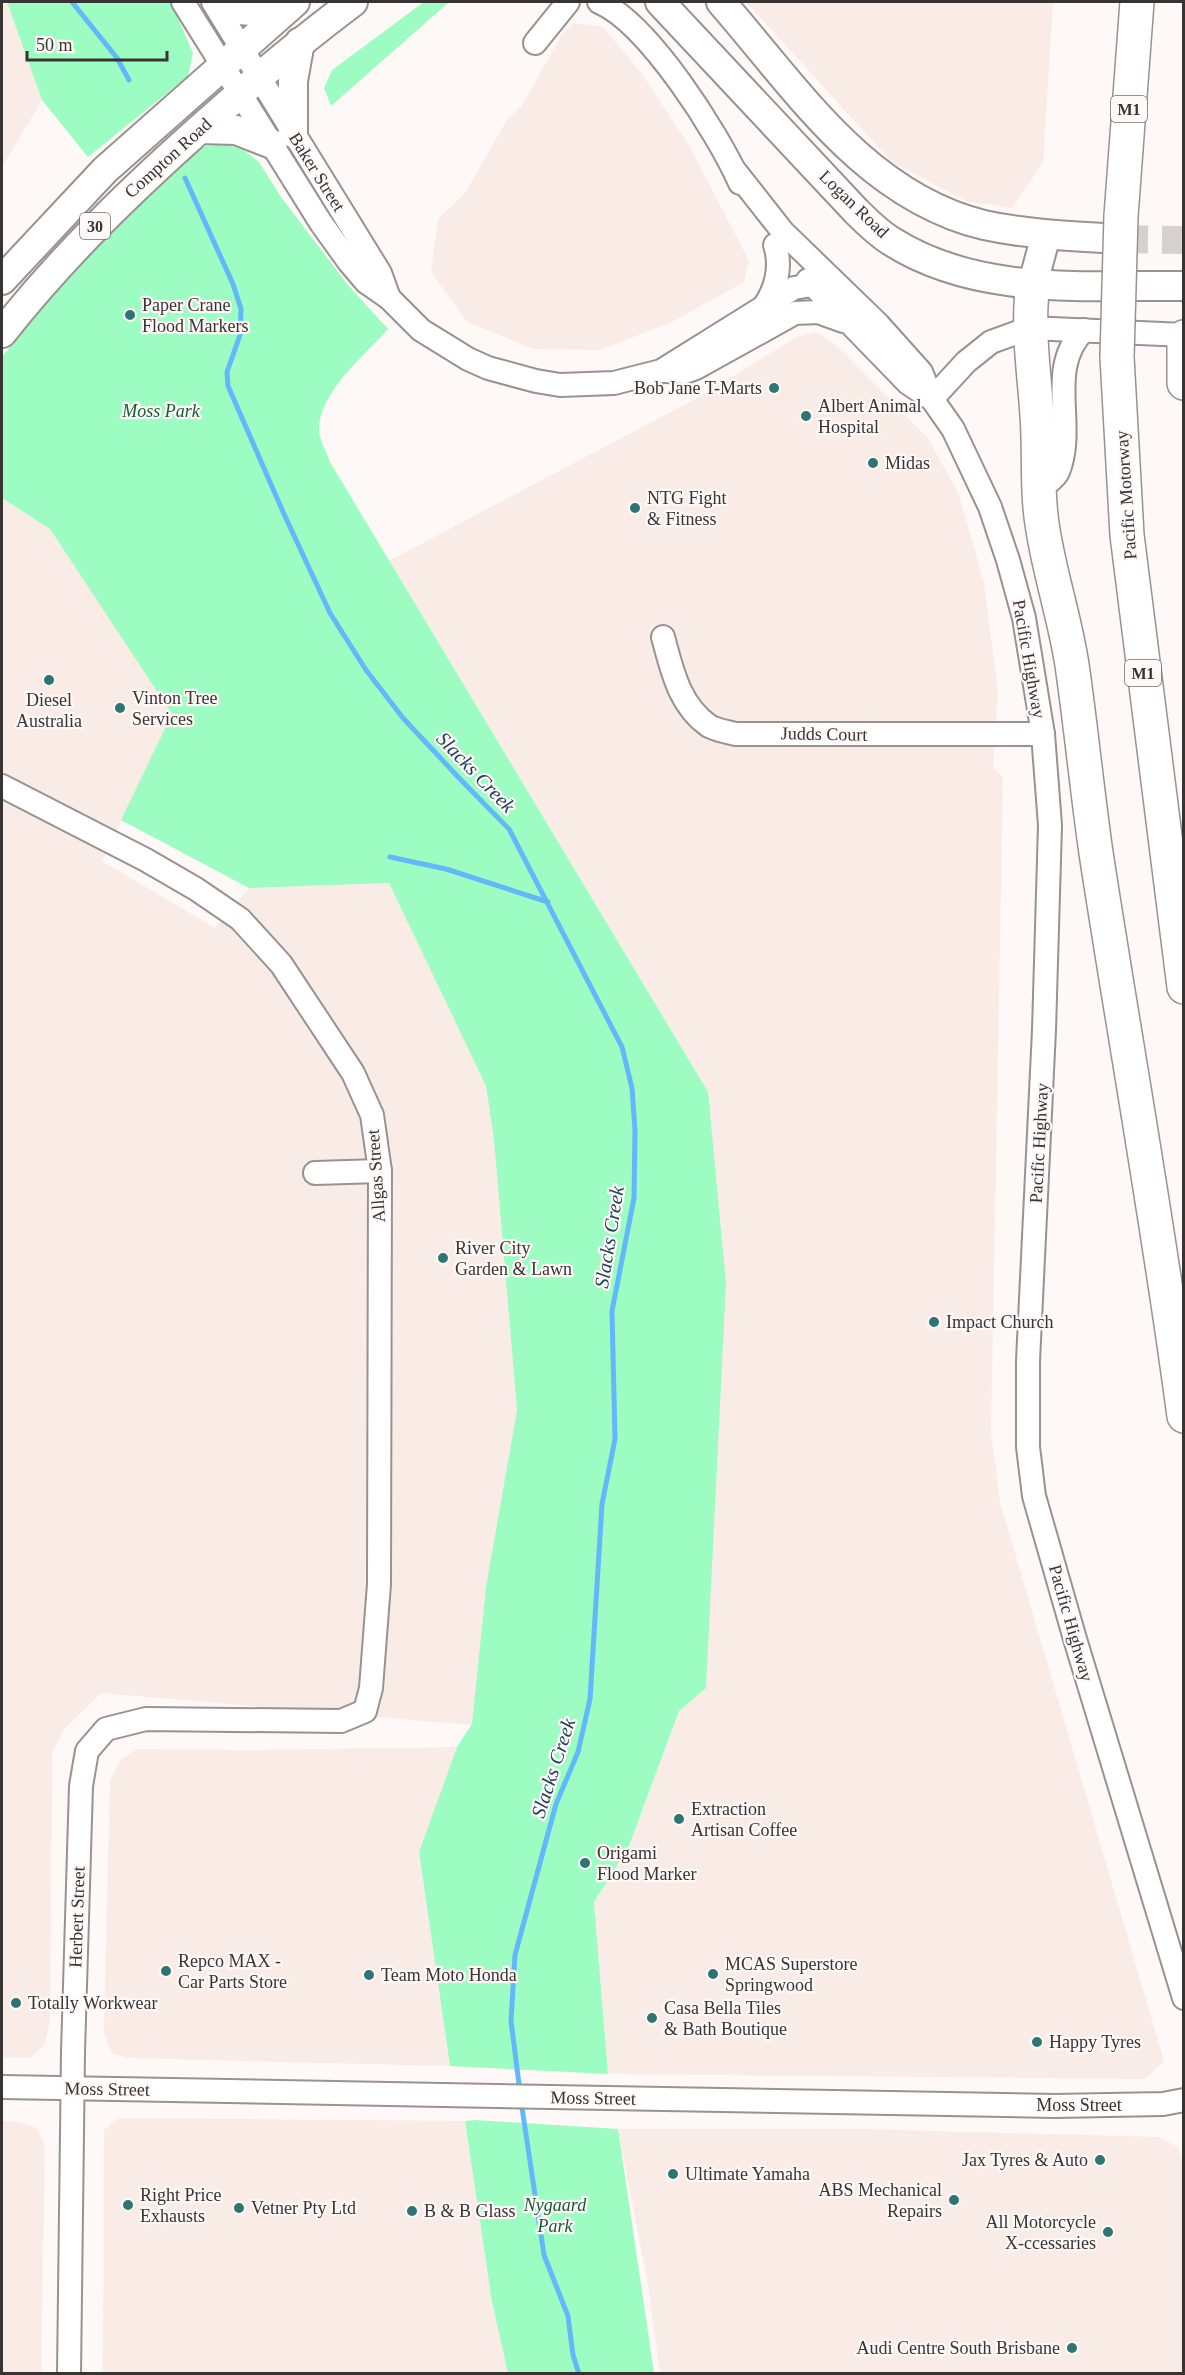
<svg xmlns="http://www.w3.org/2000/svg" width="1185" height="2375" viewBox="0 0 1185 2375" font-family="Georgia,serif">
	<style>
		.built { fill: #f9ebe6 }
		.green { fill: #9dfcc1 }
		.lines { fill: none; stroke-linecap: round; stroke-linejoin: round }
		.stream { stroke: #61b9fb; stroke-width: 5 }
		.major-tunnel { stroke: #d6d1cf; stroke-width: 28; stroke-dasharray: 28 14; stroke-linecap: butt }
		.minor-casing { stroke: #9a928f; stroke-width: 26 }
		.major-casing { stroke: #9a928f; stroke-width: 32 }
		.highway-casing { stroke: #9a928f; stroke-width: 36 }
		.minor { stroke: #fff; stroke-width: 22 }
		.major { stroke: #fff; stroke-width: 28 }
		.highway { stroke: #fff; stroke-width: 33 }
		.highway-bridge-casing { stroke: #9a928f; stroke-width: 36; stroke-linecap: butt }
		.highway-bridge { stroke: #fff; stroke-width: 33 }
		.poi-dot { fill: #2c7572; stroke: #fef8f6; stroke-width: 2 }
		.labels { text-anchor: middle; dominant-baseline: central; stroke-width: 4.5; stroke-linejoin: round; paint-order: stroke }
		.shield { fill: #fef8f6; stroke: #736f6e; stroke-width: 1.5 }
		.shield-label { font-size: 16px; font-weight: bold; fill: #383433 }
		.street-label { font-size: 18px; fill: #383433; stroke: #fef8f6 }
		.poi-label { font-size: 18px; fill: #383433; stroke: #fef8f6; text-anchor: start }
		.park-label { font-size: 18px; font-style: italic; fill: #115c36; stroke: #fef8f6 }
		.water-label { font-size: 20px; font-style: italic; fill: #1c405b; stroke: #fef8f6 }
	</style>
	<rect width="100%" height="100%" fill="#fef8f6"/>
	<g class="built">
		<polygon points="2,2 7,2 42,100 2,167"/>
		<polygon points="746,2 1053,2 1043,162 1012,208 966,201 891,161"/>
		<polygon points="574,23 603,27 642,74 690,147 749,261 744,282 672,322 600,350 534,349 467,322 431,272 438,219 465,193 508,118 521,107 562,34"/>
		<polygon points="815,332 835,344 928,438 959,495 984,583 998,692 993,768 1003,777 991,1432 1000,1502 1164,2061 1145,2079 608,2074 594,1902 629,1846 679,1711 706,1687 389,561 701,396 795,338"/>
		<polygon points="2,498 50,529 173,714 102,861 215,928 249,888 389,883 486,1086 494,1140 517,1410 486,1587 472,1725 101,1693 65,1728 52,1753 50,2022 44,2045 30,2058 2,2058"/>
		<polygon points="457,1747 419,1852 450,2066 128,2058 112,2053 104,2032 110,1781 120,1760 137,1749 252,1750"/>
		<polygon points="119,2118 465,2121 492,2302 508,2373 103,2374 104,2130"/>
		<polygon points="2,2121 19,2122 37,2128 45,2146 41,2373 2,2373"/>
		<polygon points="618,2129 863,2129 1158,2137 1178,2147 1183,2160 1183,2373 660,2373 648,2285"/>
	</g>
	<g class="green">
		<polygon points="7,2 171,2 193,53 188,76 88,157 42,100"/>
		<polygon points="424,2 449,2 331,106 324,88 332,70"/>
		<path d="M226,144l19,7 14,11 22,35 67,88 40,44c-24,27 -70,64 -69,102 1,10 8,22 11,31l378,630 18,191 -20,405 -27,23 -50,135 -35,56 14,172 -158,-8 -31,-214 38,-105 15,-23 14,-137 31,-177 -23,-270 -8,-54 -97,-203 -140,5 -128,-68 51,-106 -122,-185 -48,-31v-141l74,-96 122,-111 8,-4z"/>
		<polygon points="475,2120 618,2129 654,2373 508,2373 492,2302 465,2121"/>
	</g>
	<g class="lines">
		<g class="stream">
			<polyline points="72,2 117,58 129,80"/>
			<polyline points="185,178 233,284 241,309 240,335 227,372 228,386 284,514 330,613 366,670 403,718 460,779 509,829 622,1047 632,1088 635,1131 634,1198 612,1311 615,1439 602,1504 590,1699 578,1752 556,1804 515,1955 511,2021 520,2092"/>
			<polyline points="390,857 446,869 548,902"/>
			<polyline points="521,2101 544,2255 568,2316 573,2355 579,2374"/>
		</g>
		<polyline class="major-tunnel" points="1120,239 1184,240"/>
		<g class="minor-casing">
			<g id="minor">
				<polyline points="183,2 321,223 349,262 366,282 389,298 421,330 468,359 488,368 536,381 560,385 614,383 661,371 794,288 817,284 842,291"/>
				<polyline points="213,2 380,273 389,298"/>
				<path d="M217,2c26,20 45,10 74,3"/>
				<path d="M599,2c49,21 119,131 141,181"/>
				<polyline points="535,43 568,2"/>
				<polyline points="735,171 783,232 878,324 921,372 932,399 953,429 990,507 1008,560 1024,618 1043,734 1050,825 1044,1030 1028,1361 1028,1447 1034,1496 1075,1639 1184,1998"/>
				<polyline points="808,280 908,383 932,399"/>
				<path d="M763,308c13,-18 19,-41 12,-63"/>
				<polyline points="665,371 685,372 696,368 795,313 818,312 843,321"/>
				<polyline points="932,399 966,362 991,342 1030,328 1184,335"/>
				<path d="M1038,491c6,-6 17,-12 20,-19 19,-47 -13,-103 26,-142"/>
				<path d="M663,637c9,33 16,68 46,89 7,4 18,6 27,8h307"/>
				<polyline points="2,786 146,860 196,889 240,919 281,964 353,1073 372,1115 380,1171 379,1584 371,1688 365,1711 341,1721 146,1719 106,1729 87,1751 81,1786 73,2052 69,2374"/>
				<polyline points="315,1173 380,1171"/>
				<polyline points="2,2087 1055,2106 1163,2104 1184,2100"/>
			</g>
		</g>
		<g class="major-casing">
			<g id="major">
				<path d="M660,2l196,209c11,11 22,22 35,30 86,55 195,44 293,45"/>
				<path d="M721,2c75,86 144,194 263,223 45,10 91,11 136,14"/>
				<polyline points="200,129 236,130 272,144"/>
				<polyline points="293,133 293,81 300,42"/>
				<polyline points="2,280 105,170 295,2"/>
				<polyline points="1033,283 1046,235"/>
				<path d="M2,333c60,-76 128,-142 200,-206 49,-44 99,-86 151,-125"/>
			</g>
		</g>
		<g class="highway-casing">
			<g id="highway">
				<polyline points="1121,216 1137,2"/>
				<path d="M1033,283c-6,45 1,88 4,132 3,38 -1,77 6,115 7,45 22,89 29,135 9,62 15,125 24,188 29,188 63,374 88,563"/>
				<polyline points="1184,337 1184,383"/>
				<polyline points="1117,357 1127,535 1184,987"/>
			</g>
		</g>
		<use href="#minor" class="minor"/>
		<use href="#major" class="major"/>
		<use href="#highway" class="highway"/>
		<g class="highway-bridge-casing">
			<polyline id="highway-bridge" points="1117,357 1121,216"/>
		</g>
		<use href="#highway-bridge" class="highway-bridge"/>
	</g>
	<g class="poi-dot">
		<circle cx="130" cy="315" r="6"/>
		<circle cx="774" cy="388" r="6"/>
		<circle cx="806" cy="416" r="6"/>
		<circle cx="873" cy="463" r="6"/>
		<circle cx="635" cy="508" r="6"/>
		<circle cx="49" cy="680" r="6"/>
		<circle cx="120" cy="708" r="6"/>
		<circle cx="443" cy="1258" r="6"/>
		<circle cx="934" cy="1322" r="6"/>
		<circle cx="679" cy="1819" r="6"/>
		<circle cx="585" cy="1863" r="6"/>
		<circle cx="166" cy="1971" r="6"/>
		<circle cx="713" cy="1974" r="6"/>
		<circle cx="369" cy="1975" r="6"/>
		<circle cx="16" cy="2003" r="6"/>
		<circle cx="652" cy="2018" r="6"/>
		<circle cx="1037" cy="2042" r="6"/>
		<circle cx="1100" cy="2160" r="6"/>
		<circle cx="673" cy="2174" r="6"/>
		<circle cx="954" cy="2200" r="6"/>
		<circle cx="128" cy="2205" r="6"/>
		<circle cx="239" cy="2208" r="6"/>
		<circle cx="412" cy="2211" r="6"/>
		<circle cx="1108" cy="2232" r="6"/>
		<circle cx="1072" cy="2348" r="6"/>
	</g>
	<g class="labels">
		<g class="shield">
			<rect x="1111" y="96" width="36" height="26" rx="4.5"/>
			<rect x="80" y="213" width="30" height="26" rx="4.5"/>
			<rect x="1125" y="660" width="36" height="26" rx="4.5"/>
		</g>
		<g class="shield-label">
			<text x="1129" y="109">M1</text>
			<text x="95" y="226">30</text>
			<text x="1143" y="673">M1</text>
		</g>
		<g class="street-label">
			<text transform="translate(168 158) rotate(-42)">Compton Road</text>
			<text transform="translate(317 172) rotate(58)">Baker Street</text>
			<text transform="translate(854 204) rotate(44)">Logan Road</text>
			<text transform="translate(1126 495) rotate(-94)">Pacific Motorway</text>
			<text transform="translate(1029 659) rotate(80)">Pacific Highway</text>
			<text transform="translate(824 734) rotate(1)">Judds Court</text>
			<text transform="translate(1039 1143) rotate(-87)">Pacific Highway</text>
			<text transform="translate(376 1176) rotate(-94)">Allgas Street</text>
			<text transform="translate(1071 1623) rotate(74)">Pacific Highway</text>
			<text transform="translate(77 1917) rotate(-88)">Herbert Street</text>
			<text transform="translate(107 2089) rotate(1)">Moss Street</text>
			<text transform="translate(593 2098) rotate(1)">Moss Street</text>
			<text x="1079" y="2105">Moss Street</text>
		</g>
		<g class="poi-label">
			<text x="142" y="305">Paper Crane<tspan x="142" dy="21">Flood Markers</tspan></text>
			<text x="762" y="388" text-anchor="end">Bob Jane T-Marts</text>
			<text x="818" y="406">Albert Animal<tspan x="818" dy="21">Hospital</tspan></text>
			<text x="885" y="463">Midas</text>
			<text x="647" y="498">NTG Fight<tspan x="647" dy="21">&amp; Fitness</tspan></text>
			<text x="132" y="698">Vinton Tree<tspan x="132" dy="21">Services</tspan></text>
			<text x="49" y="700" text-anchor="middle">Diesel<tspan x="49" dy="21">Australia</tspan></text>
			<text x="455" y="1248">River City<tspan x="455" dy="21">Garden &amp; Lawn</tspan></text>
			<text x="946" y="1322">Impact Church</text>
			<text x="691" y="1809">Extraction<tspan x="691" dy="21">Artisan Coffee</tspan></text>
			<text x="597" y="1853">Origami<tspan x="597" dy="21">Flood Marker</tspan></text>
			<text x="178" y="1961">Repco MAX -<tspan x="178" dy="21">Car Parts Store</tspan></text>
			<text x="725" y="1964">MCAS Superstore<tspan x="725" dy="21">Springwood</tspan></text>
			<text x="381" y="1975">Team Moto Honda</text>
			<text x="28" y="2003">Totally Workwear</text>
			<text x="664" y="2008">Casa Bella Tiles<tspan x="664" dy="21">&amp; Bath Boutique</tspan></text>
			<text x="1049" y="2042">Happy Tyres</text>
			<text x="1088" y="2160" text-anchor="end">Jax Tyres &amp; Auto</text>
			<text x="685" y="2174">Ultimate Yamaha</text>
			<text x="942" y="2190" text-anchor="end">ABS Mechanical<tspan x="942" dy="21">Repairs</tspan></text>
			<text x="140" y="2195">Right Price<tspan x="140" dy="21">Exhausts</tspan></text>
			<text x="251" y="2208">Vetner Pty Ltd</text>
			<text x="424" y="2211">B &amp; B Glass</text>
			<text x="1096" y="2222" text-anchor="end">All Motorcycle<tspan x="1096" dy="21">X-ccessaries</tspan></text>
			<text x="1060" y="2348" text-anchor="end">Audi Centre South Brisbane</text>
		</g>
		<g class="park-label">
			<text x="161" y="411">Moss Park</text>
			<text x="555" y="2205">Nygaard<tspan x="555" dy="21">Park</tspan></text>
		</g>
		<g class="water-label">
			<text transform="translate(476 772) rotate(46)">Slacks Creek</text>
			<text transform="translate(609 1237) rotate(-81)">Slacks Creek</text>
			<text transform="translate(553 1768) rotate(-72)">Slacks Creek</text>
		</g>
	</g>
	<rect width="1185" height="2375" fill="none" stroke="#383433" stroke-width="6"/>
	<path d="M27 51v9h140v-9" fill="none" stroke="#383433" stroke-width="3"/>
	<text x="36" y="51" font-size="18" fill="#383433" stroke="#fef8f6" stroke-width="4.5" paint-order="stroke">50 m</text>
</svg>
